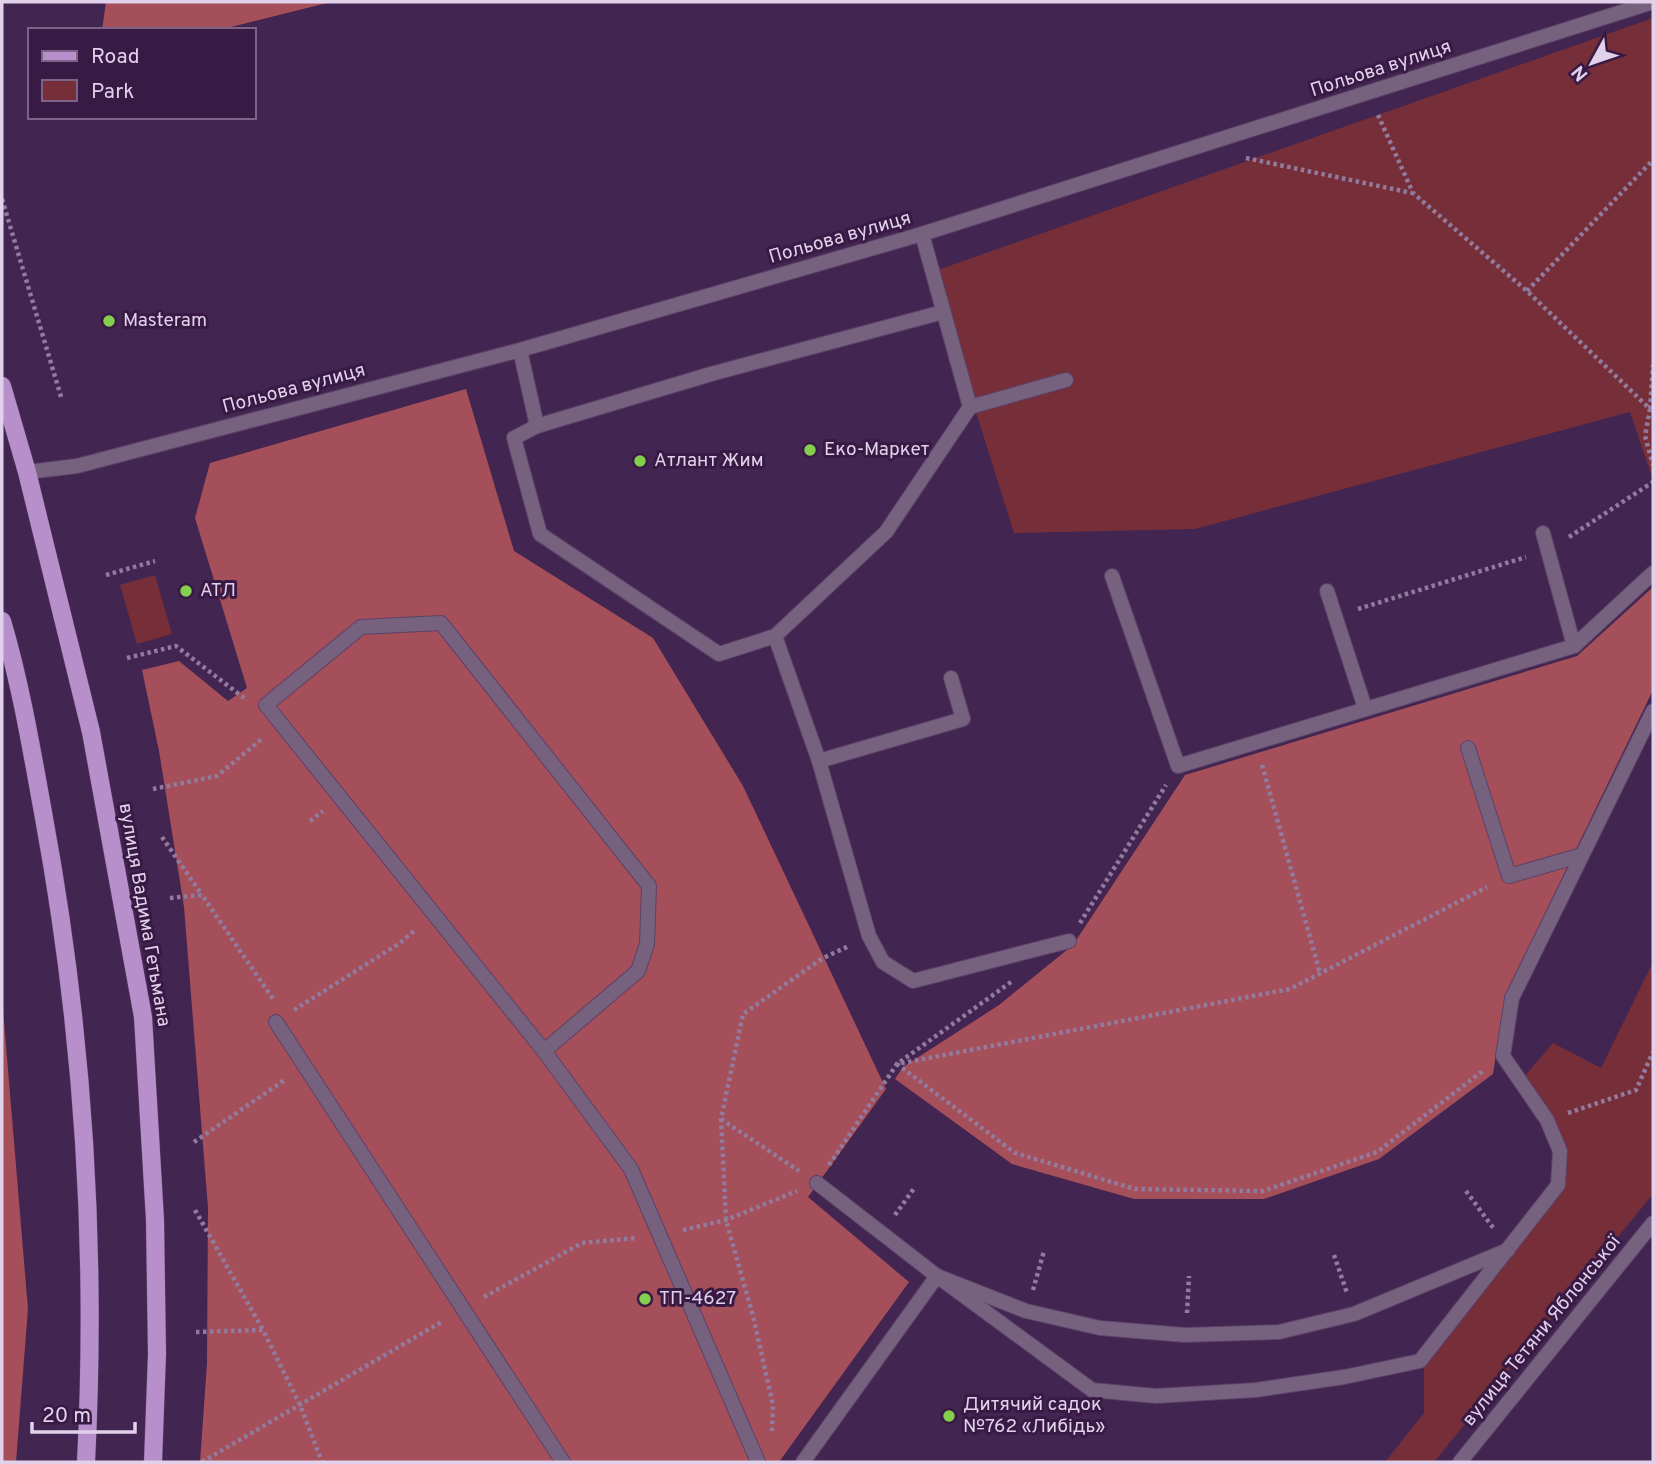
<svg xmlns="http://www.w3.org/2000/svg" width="1655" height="1464" viewBox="0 0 1655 1464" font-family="Overpass,sans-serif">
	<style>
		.green { fill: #762f39 }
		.forest { fill: #a44f59 }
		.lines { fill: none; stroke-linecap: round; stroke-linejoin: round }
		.service-casing { stroke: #5c4169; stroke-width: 16 }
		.minor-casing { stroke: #5c4169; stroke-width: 16 }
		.primary-casing { stroke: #5c4169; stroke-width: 19 }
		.path { stroke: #927b9e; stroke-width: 4.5; stroke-dasharray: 3.5 3.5; stroke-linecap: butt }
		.service { stroke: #76627f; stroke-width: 14 }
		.minor { stroke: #76627f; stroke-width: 14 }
		.primary { stroke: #b78fcb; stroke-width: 18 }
		.poi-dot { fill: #84cf4d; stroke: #381a45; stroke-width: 2.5 }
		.labels { text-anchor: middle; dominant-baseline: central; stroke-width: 6; stroke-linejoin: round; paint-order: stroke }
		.street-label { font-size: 19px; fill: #e2d1eb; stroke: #381a45 }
		.poi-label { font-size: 19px; fill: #e2d1eb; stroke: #381a45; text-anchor: start }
	</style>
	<rect width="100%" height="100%" fill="#422550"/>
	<g class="green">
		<polygon points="1653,18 1653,480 1630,412 1195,529 1014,533 932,272"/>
		<polygon points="155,575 172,634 137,644 120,585"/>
		<polygon points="1653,962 1653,1194 1434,1462 1385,1462 1424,1413 1424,1364 1563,1185 1565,1149 1523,1078 1553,1043 1601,1068"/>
	</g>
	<g class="forest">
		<polygon points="106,2 331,2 219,30 102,30"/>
		<polygon points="466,389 514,551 653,638 743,786 886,1089 808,1197 909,1282 779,1462 200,1462 207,1363 208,1208 184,907 159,751 142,670 179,661 228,701 247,688 195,518 210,463"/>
		<polygon points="1653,587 1653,690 1505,996 1493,1074 1379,1159 1264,1199 1134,1199 1012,1164 895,1079 903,1067 999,1005 1073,945 1185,775 1577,656"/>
		<polygon points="2,998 28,1309 16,1462 2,1462"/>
	</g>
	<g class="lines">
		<g class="service-casing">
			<g id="service">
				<polyline points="520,350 537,426 711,374 943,312"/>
				<polyline points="970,407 1066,380"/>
				<polyline points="537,426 514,438 540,534 719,654 775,636 886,532 970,407 922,234"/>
				<polyline points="1543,533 1574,646"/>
				<polyline points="1112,576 1178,766 1574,646 1653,573"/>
				<polyline points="1327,591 1365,708"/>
				<polyline points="775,636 819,761 869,936 883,962 913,981 1069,941"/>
				<polyline points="1468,748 1509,876 1582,855"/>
				<polyline points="819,761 963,719 951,678"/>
				<polyline points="276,1022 563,1462"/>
				<polyline points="544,1051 638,971 647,944 649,886 441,623 361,627 266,705 544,1051 631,1169 758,1462"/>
				<polyline points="817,1183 937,1276 1092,1390 1156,1396 1256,1390 1344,1377 1420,1361 1558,1185 1560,1151 1547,1120 1503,1056 1512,998 1653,711"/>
				<polyline points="803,1462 937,1276 1026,1311 1100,1328 1185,1335 1279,1332 1354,1314 1508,1250"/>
			</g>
		</g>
		<g class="minor-casing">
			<g id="minor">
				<polyline points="27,472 77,466 520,350 922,234 1653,2"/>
				<polyline points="1460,1462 1653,1223"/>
			</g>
		</g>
		<g class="primary-casing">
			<g id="primary">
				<polyline points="2,386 27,472 91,732 143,1017 155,1220 157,1354 153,1462"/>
				<path d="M2,621c19,64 30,131 42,197 39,212 53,429 42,644"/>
			</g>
		</g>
		<g class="path">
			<polyline points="1378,115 1413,193 1527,291 1650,409 1645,436 1653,465"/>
			<polyline points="1246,158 1412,193"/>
			<polyline points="2,199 62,400"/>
			<polyline points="1527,291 1653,160"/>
			<polyline points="1650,409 1653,365"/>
			<polyline points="1569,537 1653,482"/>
			<polyline points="106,575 155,561"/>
			<polyline points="1358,609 1526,557"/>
			<polyline points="127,658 176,646 244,698"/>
			<polyline points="1262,765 1320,973"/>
			<polyline points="153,789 217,776 263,738"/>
			<polyline points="310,821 323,811"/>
			<polyline points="162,837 202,895"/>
			<polyline points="170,898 202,895 273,999"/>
			<polyline points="1080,923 1166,785"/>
			<polyline points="1011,982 897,1064 1015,1153 1135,1189 1263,1191 1377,1152 1484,1070"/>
			<polyline points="294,1010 400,943 415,930"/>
			<polyline points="1568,1113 1636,1090 1653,1052"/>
			<polyline points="721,1119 799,1171"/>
			<polyline points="194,1142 286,1079"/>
			<polyline points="829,1165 897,1064 1290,989 1487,887"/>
			<polyline points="1466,1191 1494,1229"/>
			<polyline points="195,1210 263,1330"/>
			<polyline points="895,1215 915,1187"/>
			<polyline points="683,1230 726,1220 797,1191"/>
			<polyline points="1334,1255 1347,1293"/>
			<polyline points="1033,1290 1044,1251"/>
			<polyline points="484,1297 582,1243 636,1238"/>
			<polyline points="1187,1313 1189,1276"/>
			<polyline points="196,1332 263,1330 300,1405 322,1462"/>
			<polyline points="772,1431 773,1405 753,1316 726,1220 721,1119 743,1014 823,958 849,946"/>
			<polyline points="202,1462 443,1321"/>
		</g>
		<use href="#service" class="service"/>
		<use href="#minor" class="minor"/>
		<use href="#primary" class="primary"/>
	</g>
	<g class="poi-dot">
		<circle cx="109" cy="321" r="7"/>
		<circle cx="810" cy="450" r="7"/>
		<circle cx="640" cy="461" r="7"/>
		<circle cx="186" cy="591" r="7"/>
		<circle cx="645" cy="1299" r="7"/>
		<circle cx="949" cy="1416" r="7"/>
	</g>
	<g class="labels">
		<g class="street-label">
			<text transform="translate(1381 69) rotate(-18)">Польова вулиця</text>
			<text transform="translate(840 238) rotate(-16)">Польова вулиця</text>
			<text transform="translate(294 389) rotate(-15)">Польова вулиця</text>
			<text transform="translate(144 915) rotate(80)">вулиця Вадима Гетьмана</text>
			<text transform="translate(1542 1331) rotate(-51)">вулиця Тетяни Яблонської</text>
		</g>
		<g class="poi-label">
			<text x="123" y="321">Masteram</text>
			<text x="824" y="450">Еко-Маркет</text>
			<text x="654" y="461">Атлант Жим</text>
			<text x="200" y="591">АТЛ</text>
			<text x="659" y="1299">ТП-4627</text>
			<text x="963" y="1405">Дитячий садок<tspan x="963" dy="22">№762 «Либідь»</tspan></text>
		</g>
	</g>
	<rect width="1655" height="1464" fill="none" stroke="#e2d1eb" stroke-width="7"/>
	<rect x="28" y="28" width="228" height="91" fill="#381a45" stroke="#7c6387" stroke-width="2"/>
	<rect x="42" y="51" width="35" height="10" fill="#b78fcb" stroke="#7c6387" stroke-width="2"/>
	<text x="91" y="63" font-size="21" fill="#e2d1eb">Road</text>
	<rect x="42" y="80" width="35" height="21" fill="#762f39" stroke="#7c6387" stroke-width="2"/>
	<text x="91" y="98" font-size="21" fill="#e2d1eb">Park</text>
	<g transform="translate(1592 63) rotate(230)" stroke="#381a45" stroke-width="5" paint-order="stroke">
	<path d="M0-5L12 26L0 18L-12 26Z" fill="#e2d1eb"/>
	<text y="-10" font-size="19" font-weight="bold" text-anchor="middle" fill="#e2d1eb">N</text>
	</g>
	<path d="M32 1422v10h103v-10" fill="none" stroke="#e2d1eb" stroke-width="3.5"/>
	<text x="42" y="1422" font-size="21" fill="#e2d1eb" stroke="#381a45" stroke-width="5" paint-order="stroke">20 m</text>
</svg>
